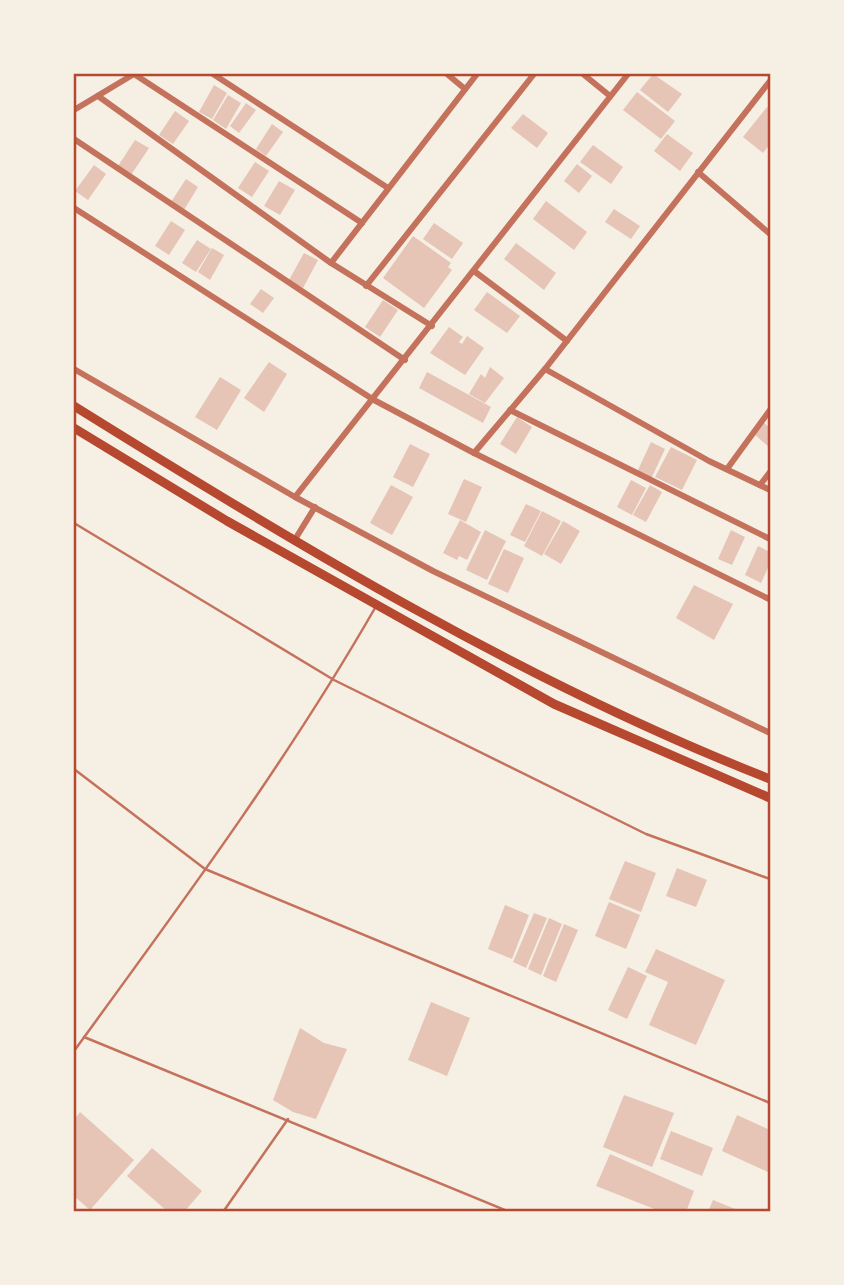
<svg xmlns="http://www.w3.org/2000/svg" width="844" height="1285" viewBox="0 0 844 1285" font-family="'Fira Sans Condensed',sans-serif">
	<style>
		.building { fill: #e6c5b7 }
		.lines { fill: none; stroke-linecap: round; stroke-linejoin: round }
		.service { stroke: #c5725c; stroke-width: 2.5 }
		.minor { stroke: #c5725c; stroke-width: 6 }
		.secondary { stroke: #b5482f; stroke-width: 9 }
		.neatline { fill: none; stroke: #b5482f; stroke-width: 2.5 }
	</style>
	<rect width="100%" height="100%" fill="#f6efe4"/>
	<g class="building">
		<polygon points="653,74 682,94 668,112 640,90"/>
		<polygon points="214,85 227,93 212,119 199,112"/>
		<polygon points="637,92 675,121 661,139 623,110"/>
		<polygon points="228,95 241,103 226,129 213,120"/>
		<polygon points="246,103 256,110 239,133 230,126"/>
		<polygon points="767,107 770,109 770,144 763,153 743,137"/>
		<polygon points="175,111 189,121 173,144 159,135"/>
		<polygon points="523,114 548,133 537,148 511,128"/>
		<polygon points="272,124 283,132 266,156 256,149"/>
		<polygon points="667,134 693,153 680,171 654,151"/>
		<polygon points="135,140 149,148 131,175 118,166"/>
		<polygon points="593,145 623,167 611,184 580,162"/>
		<polygon points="255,162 269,171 252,197 238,188"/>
		<polygon points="577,164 592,176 579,193 564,181"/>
		<polygon points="94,165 106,174 88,200 75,191"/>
		<polygon points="186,179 198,187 184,210 171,202"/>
		<polygon points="279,181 295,190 280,215 264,206"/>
		<polygon points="546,201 587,232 574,250 533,219"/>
		<polygon points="614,209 640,226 631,239 605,222"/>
		<polygon points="171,221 185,230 169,255 155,246"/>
		<polygon points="434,223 463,243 452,259 423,239"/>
		<polygon points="413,236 451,263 448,267 452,270 424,308 383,278"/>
		<polygon points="197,240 211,249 196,272 182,263"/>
		<polygon points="516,243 556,273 544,290 504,259"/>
		<polygon points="212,248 224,255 210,280 198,272"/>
		<polygon points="304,253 318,260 303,288 289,280"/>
		<polygon points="261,289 274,298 263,313 250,304"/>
		<polygon points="487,292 520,316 507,333 474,310"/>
		<polygon points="383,300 398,310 380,337 365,327"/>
		<polygon points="449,327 463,337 459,342 462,344 467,336 484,348 465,375 430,353"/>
		<polygon points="269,362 287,374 264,412 244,398"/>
		<polygon points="490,367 504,378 485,403 469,394 481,374 485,378"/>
		<polygon points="427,372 491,407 483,423 419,388"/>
		<polygon points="220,377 241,390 217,430 195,417"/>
		<polygon points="517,417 532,427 516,454 500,444"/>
		<polygon points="763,422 770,428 770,448 753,433"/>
		<polygon points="651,442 665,449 651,479 637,472"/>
		<polygon points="410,444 430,454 413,487 393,477"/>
		<polygon points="671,447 697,460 682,490 655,477"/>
		<polygon points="464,479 482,487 466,522 448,514"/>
		<polygon points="631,480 646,488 632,515 617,507"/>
		<polygon points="391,485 413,497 392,535 370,523"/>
		<polygon points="650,485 662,492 646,522 633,515"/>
		<polygon points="526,504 541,511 525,542 510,535"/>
		<polygon points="542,511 561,521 542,556 524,546"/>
		<polygon points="460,520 481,532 467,560 459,556 457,560 443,553"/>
		<polygon points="563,521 580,531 561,564 544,554"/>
		<polygon points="485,530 506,541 487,580 466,570"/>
		<polygon points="731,530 745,537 732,565 718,559"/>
		<polygon points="758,546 770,552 770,563 761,583 745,575"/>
		<polygon points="504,549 524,558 508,593 488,584"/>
		<polygon points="694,585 733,604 714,640 676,618"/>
		<polygon points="625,861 656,873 641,912 609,899"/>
		<polygon points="677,868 707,880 696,907 666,896"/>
		<polygon points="609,902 640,915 626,949 595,936"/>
		<polygon points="505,905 529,915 512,959 488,949"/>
		<polygon points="534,913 547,918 526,968 513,962"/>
		<polygon points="549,918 562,924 541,975 528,969"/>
		<polygon points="564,924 578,930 556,982 543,976"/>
		<polygon points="656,949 725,980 696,1045 649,1025 668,982 645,972"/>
		<polygon points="628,967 647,976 627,1019 608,1010"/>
		<polygon points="431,1002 470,1018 447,1076 408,1060"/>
		<polygon points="300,1028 324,1043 347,1049 316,1119 293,1112 273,1100"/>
		<polygon points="624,1095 674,1113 652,1167 603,1147"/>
		<polygon points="80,1112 134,1160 90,1210 74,1196 74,1120"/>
		<polygon points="737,1115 770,1130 770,1173 722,1151"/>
		<polygon points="671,1131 713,1148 702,1176 660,1159"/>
		<polygon points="152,1148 202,1191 184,1212 168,1212 127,1176"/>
		<polygon points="610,1154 694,1191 686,1212 662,1212 596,1186"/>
		<polygon points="713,1200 740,1211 740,1212 708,1212"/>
	</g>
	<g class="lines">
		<g class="service">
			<polyline points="74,523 334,680 646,834 770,879"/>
			<polyline points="74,769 205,869 770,1103"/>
			<polyline points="84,1037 510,1212"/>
			<path d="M74,1051c105,-144 212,-288 301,-443"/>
			<polyline points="223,1212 288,1119"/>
		</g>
		<g class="minor">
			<polyline points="134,74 362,223"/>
			<polyline points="213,74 388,188"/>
			<polyline points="447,74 465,89"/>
			<polyline points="583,74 610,96"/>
			<polyline points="98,96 331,263 432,326"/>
			<polyline points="74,110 134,74"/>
			<polyline points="74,139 405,360"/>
			<polyline points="698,172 770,234"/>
			<polyline points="74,208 374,400 474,453 769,599"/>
			<polyline points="331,263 477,74"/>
			<polyline points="474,271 567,341"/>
			<polyline points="366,286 534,74"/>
			<polyline points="74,369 295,497 433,571 770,733"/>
			<polyline points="545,369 709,461 770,490"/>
			<polyline points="510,410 770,539"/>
			<polyline points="474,453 545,369 770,81"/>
			<polyline points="727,469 770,410"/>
			<polyline points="760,485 770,472"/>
			<polyline points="295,497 628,74"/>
			<polyline points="294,541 315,507"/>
		</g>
		<g class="secondary">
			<path d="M74,406c223,139 451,277 696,373"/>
			<polyline points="74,428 227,521 554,704 770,798"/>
		</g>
	</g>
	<rect width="844" height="1285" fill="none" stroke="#f6efe4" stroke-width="150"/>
	<rect x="75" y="75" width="694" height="1135" class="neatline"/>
</svg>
